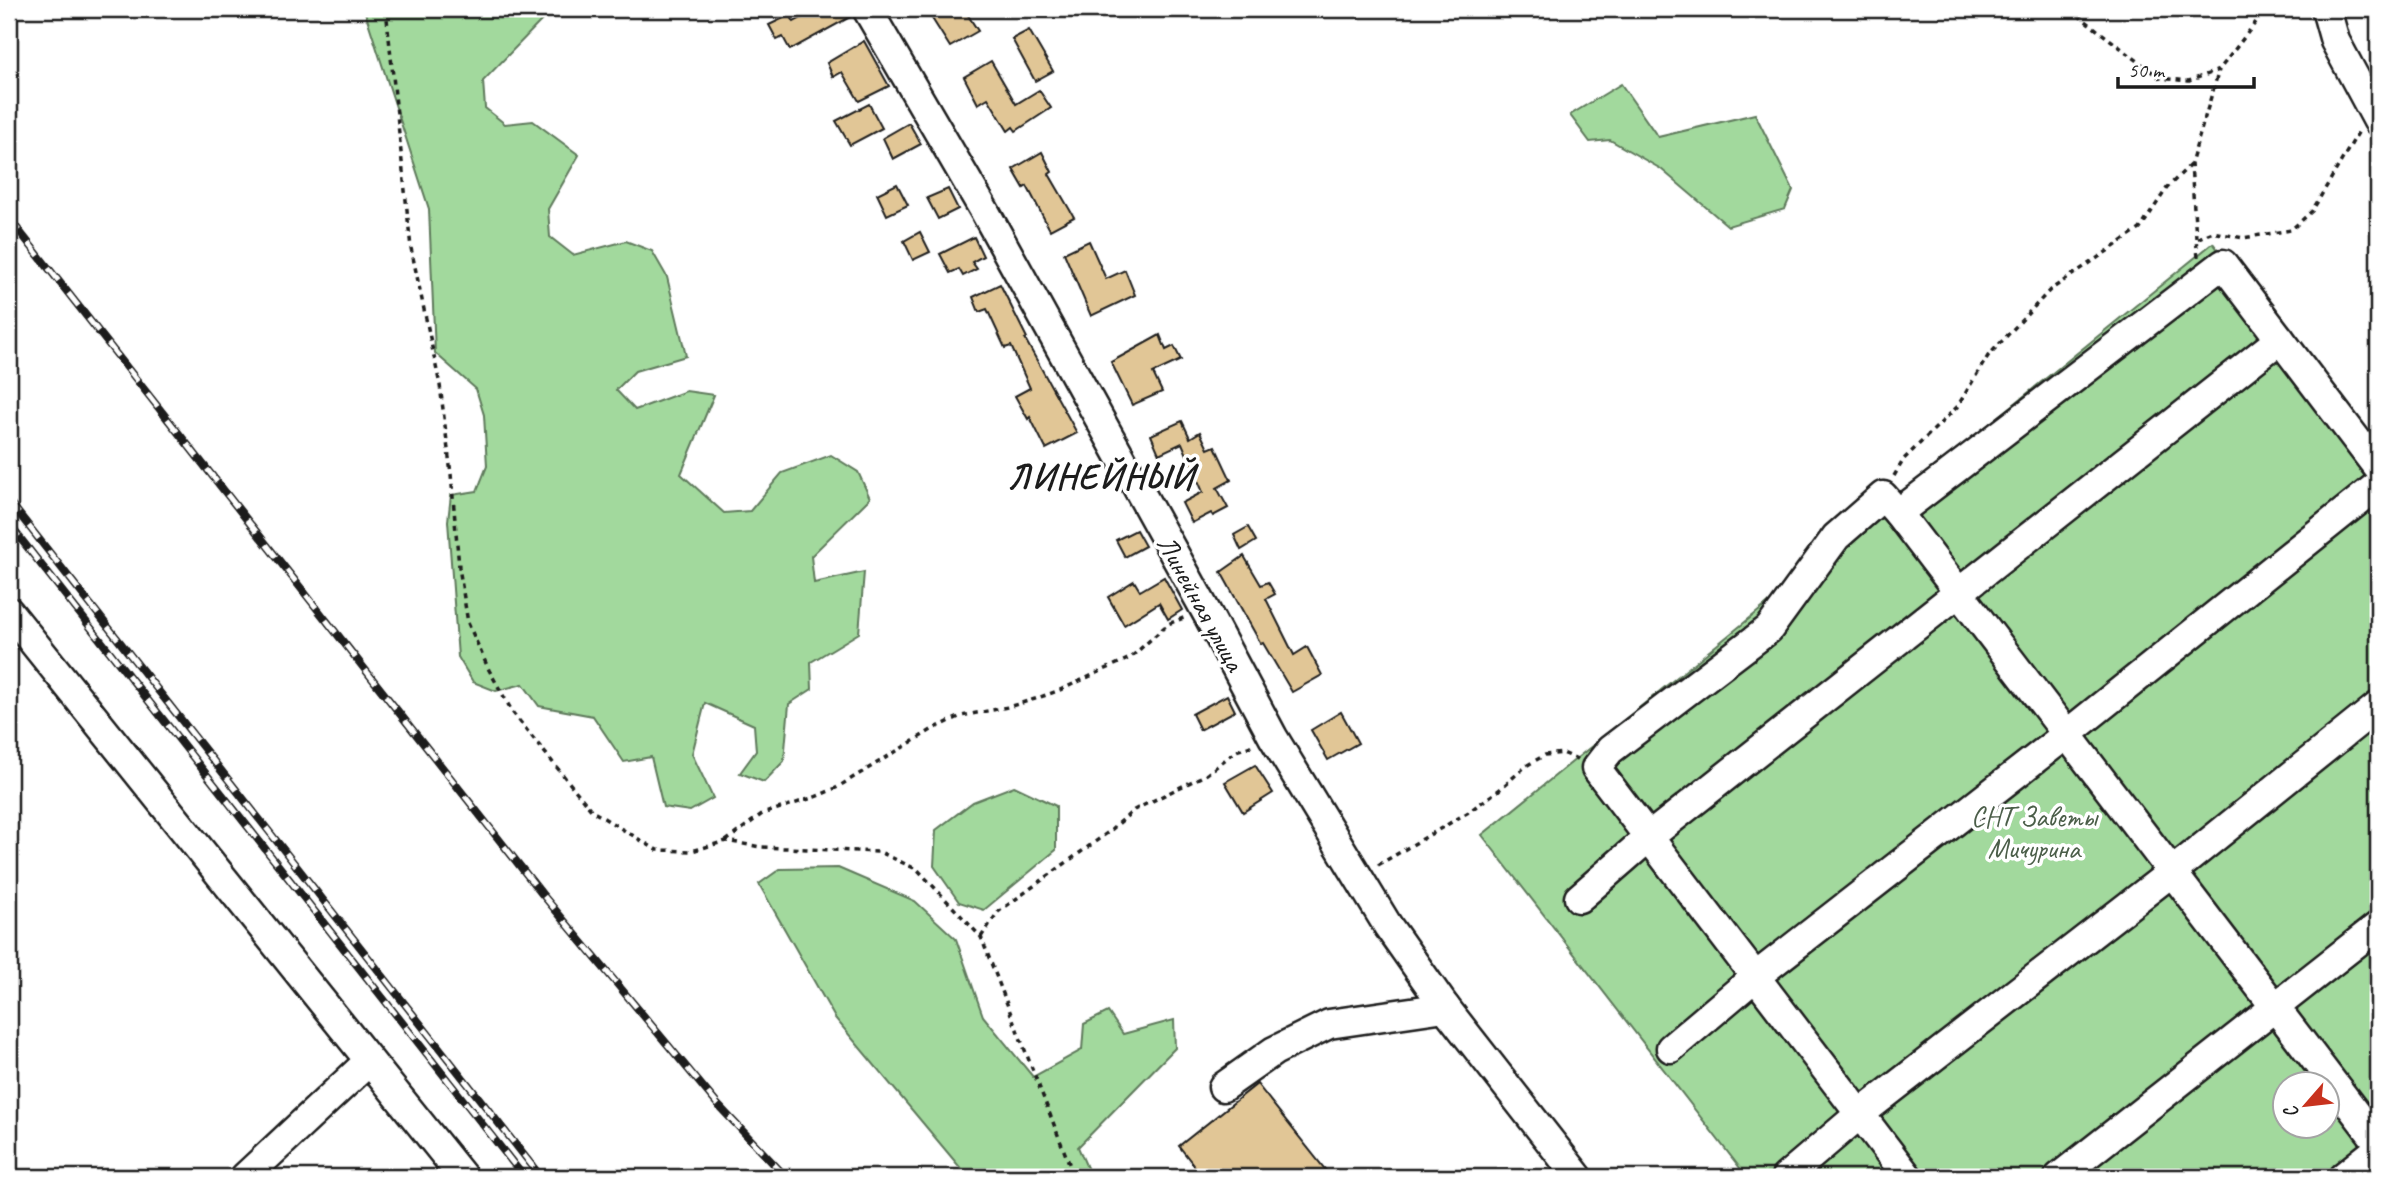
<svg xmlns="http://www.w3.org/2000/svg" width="2387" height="1186" viewBox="0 0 2387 1186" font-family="Caveat,sans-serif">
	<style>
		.green { fill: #a2d99d; stroke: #5f7a5c; stroke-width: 2; fill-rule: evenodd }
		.building { fill: #e1c696; stroke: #1c1c1c; stroke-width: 2 }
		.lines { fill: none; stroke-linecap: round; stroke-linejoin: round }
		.minor-casing { stroke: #1c1c1c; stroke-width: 33 }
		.path { stroke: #1c1c1c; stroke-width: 3.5; stroke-dasharray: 5 5; stroke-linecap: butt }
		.minor { stroke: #fff; stroke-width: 28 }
		.rail-casing { stroke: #1c1c1c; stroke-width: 8 }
		.rail { stroke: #fff; stroke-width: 5; stroke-dasharray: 16; stroke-linecap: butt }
		.labels { text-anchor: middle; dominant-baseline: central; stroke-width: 7; stroke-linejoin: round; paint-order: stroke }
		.street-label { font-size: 28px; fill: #1c1c1c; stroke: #fff }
		.park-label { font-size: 28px; fill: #4b5e49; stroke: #fff }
		.district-label { font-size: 35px; font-weight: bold; letter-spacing: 2px; fill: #1c1c1c; stroke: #fff }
	</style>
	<rect width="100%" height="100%" fill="#fff"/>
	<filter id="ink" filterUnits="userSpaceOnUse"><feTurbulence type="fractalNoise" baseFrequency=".0143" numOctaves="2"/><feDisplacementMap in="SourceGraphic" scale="14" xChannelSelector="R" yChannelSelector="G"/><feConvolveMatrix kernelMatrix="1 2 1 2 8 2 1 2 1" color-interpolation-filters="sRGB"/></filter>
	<g filter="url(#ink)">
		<g class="green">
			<polygon points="364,9 543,9 543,19 483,81 485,108 505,124 533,121 579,155 548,209 550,237 573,255 626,241 652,251 667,277 686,356 635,371 616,390 635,410 686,391 714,395 681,474 724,513 750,511 782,473 831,455 858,472 870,498 811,556 814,583 864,572 859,633 811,662 812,689 789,704 784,761 764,782 740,773 756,751 754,725 705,703 692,754 713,798 690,811 663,807 651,757 624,762 593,716 539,706 523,684 496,691 473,682 458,657 448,521 451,495 477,491 487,466 484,415 476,389 435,353 429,209"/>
			<polygon points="1621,84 1658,137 1755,114 1793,190 1785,209 1728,226 1661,169 1610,140 1590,142 1570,115"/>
			<path d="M2213,243l165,218v716h-631l-265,-342zM2286,1084h42v42h-42z"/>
			<polygon points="1014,786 1056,806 1056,850 984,910 959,902 934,866 936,830 973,802"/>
			<polygon points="838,868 915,901 956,939 983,1016 1033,1077 1082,1050 1084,1024 1108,1012 1123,1034 1174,1020 1175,1048 1078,1147 1091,1177 968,1177 835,1018 759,884 780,869"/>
		</g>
		<g class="building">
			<polygon points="818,9 850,9 852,16 790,50 783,37 777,40 769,25 790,15 794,22"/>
			<polygon points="926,9 964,9 978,31 950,47"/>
			<polygon points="1029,30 1053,71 1035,81 1012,39"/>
			<polygon points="864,41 889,86 859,101 842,72 833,77 827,63"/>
			<polygon points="991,61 1016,104 1039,90 1051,108 1016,131 1013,127 1008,131 988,98 978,104 964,77"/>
			<polygon points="869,104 882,128 850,145 836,121"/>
			<polygon points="909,123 921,144 893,159 883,138"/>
			<polygon points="1042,152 1052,172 1049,174 1074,217 1050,230 1027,186 1024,188 1013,169"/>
			<polygon points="897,184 908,205 887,215 877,194"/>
			<polygon points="948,189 958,209 938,219 927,198"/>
			<polygon points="920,232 930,252 913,260 904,241"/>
			<polygon points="974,237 983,256 972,262 977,269 963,276 959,269 950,273 940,254"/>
			<polygon points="1089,241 1106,279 1125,270 1135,295 1091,316 1064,253"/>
			<polygon points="1000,284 1027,338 1025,339 1077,433 1046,449 1030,417 1028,419 1015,396 1030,388 1011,346 1005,348 987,309 979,312 973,297"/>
			<polygon points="1160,335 1166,350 1174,346 1181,360 1153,373 1162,392 1132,405 1111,362"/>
			<polygon points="1182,421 1190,438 1200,432 1208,449 1215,446 1231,480 1217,488 1228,508 1213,516 1211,513 1192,523 1182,503 1203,492 1182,443 1159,454 1151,435"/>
			<polygon points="1248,527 1256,541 1241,550 1234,535"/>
			<polygon points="1136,530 1145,546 1125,557 1116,540"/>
			<polygon points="1244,556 1261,585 1268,582 1275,594 1266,599 1294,655 1307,647 1322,675 1292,692 1263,643 1261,644 1221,572"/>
			<polygon points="1164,577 1182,610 1168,619 1159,603 1124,625 1108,597 1134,581 1140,591"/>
			<polygon points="1227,695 1235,711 1200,730 1192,714"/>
			<polygon points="1341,712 1358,743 1328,760 1311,730"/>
			<polygon points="1255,765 1273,793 1243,812 1225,782"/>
			<polygon points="1257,1084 1331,1177 1203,1177 1179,1146"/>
		</g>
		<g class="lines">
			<g class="minor-casing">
				<g id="minor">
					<polyline points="867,9 984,210 1208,615 1273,737 1388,926 1445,1007 1578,1177"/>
					<polyline points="2326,9 2335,41 2378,121"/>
					<polyline points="1898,513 2378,1142"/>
					<polyline points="9,612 463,1177"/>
					<polyline points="1579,898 1649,837 2280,339"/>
					<polyline points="1671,1048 1755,977 2067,734 2378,485"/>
					<polyline points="1223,1087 1274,1051 1329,1024 1445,1007"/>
					<polyline points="245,1177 369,1061"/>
					<polyline points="1786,1177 1860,1114 2172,872 2378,706"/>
					<polyline points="1908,1177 1596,768 1610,750 1769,629 1836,537 1883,496 1898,513 2223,264 2378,468"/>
					<polyline points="2059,1177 2378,926"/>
					<polyline points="2343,1177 2378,1149"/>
				</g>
			</g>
			<g class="path">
				<polyline points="386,9 411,248 440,385 451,474 459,567 468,623 489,670 513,713 592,811 657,850 692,851 726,841 761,847 880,852 918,870 981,937 1072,1171 1077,1177"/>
				<polyline points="2070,9 2160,78 2189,81 2219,70 2266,9"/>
				<polyline points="2196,238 2191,164 2219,70"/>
				<polyline points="2198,257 2196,239 2213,232 2243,238 2291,230 2312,211 2359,131"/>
				<polyline points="1894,476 1904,459 1957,407 1988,356 2050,290 2140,229 2167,188 2191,164"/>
				<polyline points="726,841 762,814 815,797 836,788 933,729 961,716 1008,707 1035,699 1060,690 1130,658 1168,624 1186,617"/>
				<polyline points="1378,865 1467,813 1499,790 1526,766 1545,755 1563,753 1577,759"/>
				<polyline points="981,937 998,912 1110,831 1134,810 1207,774 1236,751 1254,745"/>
			</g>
			<use href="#minor" class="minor"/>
			<g class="rail-casing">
				<g id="rail">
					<polyline points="9,218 542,894 718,1105 786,1177"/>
					<polyline points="9,501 541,1177"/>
					<polyline points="9,524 524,1177"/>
				</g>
			</g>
			<use href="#rail" class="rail"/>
		</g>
	</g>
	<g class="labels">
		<g class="street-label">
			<text transform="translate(1201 603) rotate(61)">Линейная улица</text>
		</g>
		<g class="park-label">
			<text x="2034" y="816">СНТ Заветы<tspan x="2034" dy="32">Мичурина</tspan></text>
		</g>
		<g class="district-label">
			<text x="1101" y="476">ЛИНЕЙНЫЙ</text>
		</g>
	</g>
	<rect width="2387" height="1186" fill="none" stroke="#fff" stroke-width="35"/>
	<rect x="18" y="18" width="2352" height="1151" fill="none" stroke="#1c1c1c" stroke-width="2.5" filter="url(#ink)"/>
	<g transform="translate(2306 1105) rotate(242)"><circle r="33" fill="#ffffff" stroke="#a4a4a4" stroke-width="2"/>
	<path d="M0-5L12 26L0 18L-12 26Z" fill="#c8321e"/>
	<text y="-10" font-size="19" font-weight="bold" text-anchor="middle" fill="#1c1c1c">С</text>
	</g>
	<path d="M2118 77v10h136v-10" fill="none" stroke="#1c1c1c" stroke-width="3.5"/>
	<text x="2128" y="77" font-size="21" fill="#1c1c1c" stroke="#ffffff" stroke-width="5" paint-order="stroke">50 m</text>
</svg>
